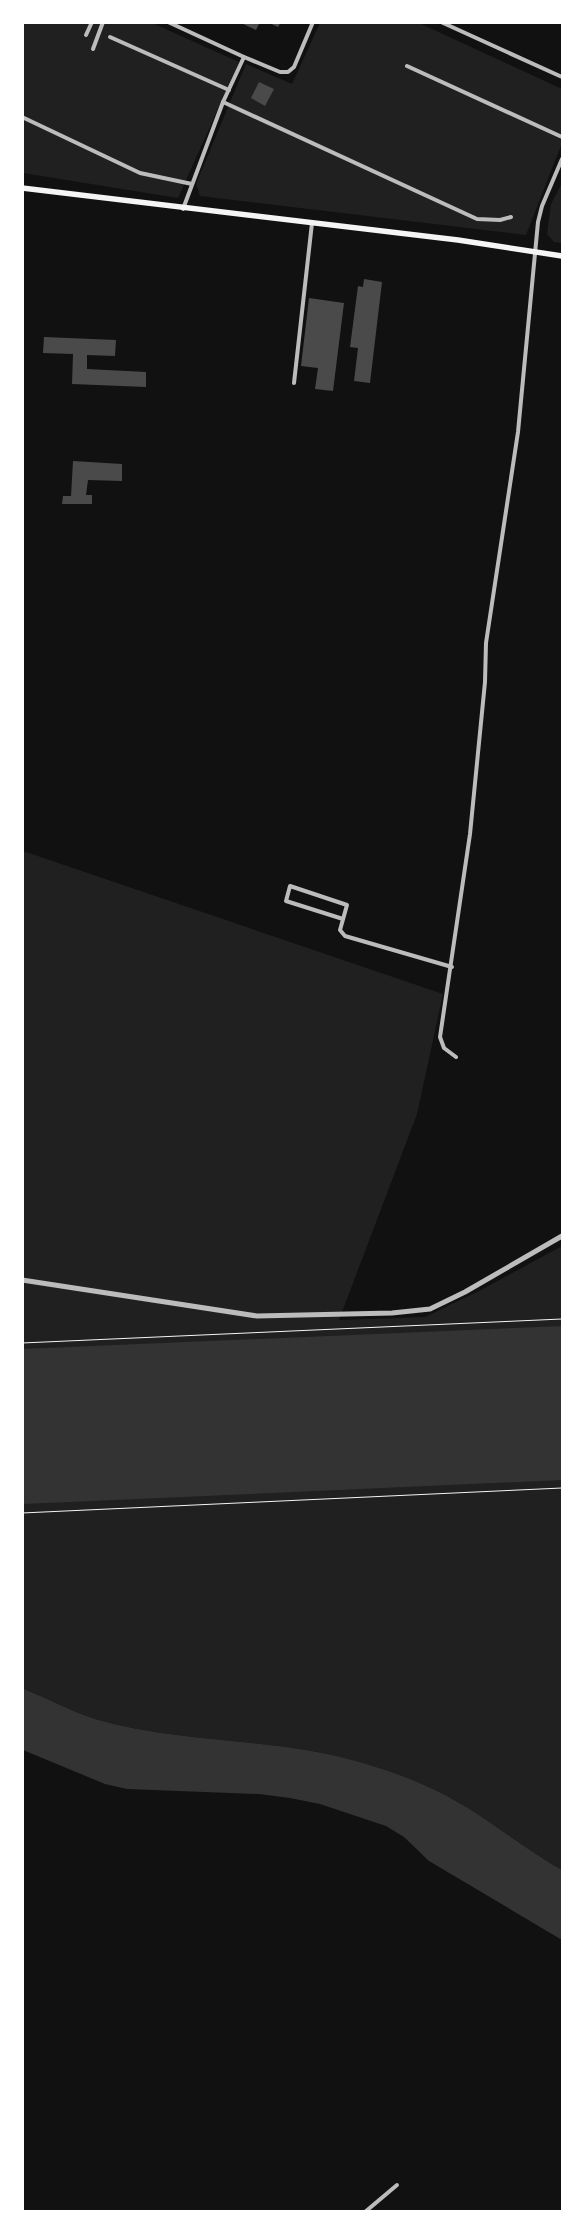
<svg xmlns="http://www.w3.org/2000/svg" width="585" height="2234" viewBox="0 0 585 2234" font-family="'Fira Sans Condensed',sans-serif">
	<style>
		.green { fill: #202020 }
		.water { fill: #333 }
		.building { fill: #4a4a4a }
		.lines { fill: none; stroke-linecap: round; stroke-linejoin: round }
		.path { stroke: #f5f5f5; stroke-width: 1 }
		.minor { stroke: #bcbcbc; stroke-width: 4 }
		.tertiary { stroke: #bcbcbc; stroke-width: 5 }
		.secondary { stroke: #f5f5f5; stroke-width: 5.5 }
	</style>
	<rect width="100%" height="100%" fill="#111"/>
	<g class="green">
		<polygon points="22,23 152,23 239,62 178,198 23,173"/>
		<polygon points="320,23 419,23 562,89 562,143 526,235 200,196 196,184 246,64 292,84"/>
		<polygon points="562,183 562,243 554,242 547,234 551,204"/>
		<path d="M23,851l420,143 -26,120 -78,206 86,-3 54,-26 83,-45v624c-46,-26 -88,-64 -138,-85 -21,-10 -45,-17 -68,-24 -85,-24 -176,-17 -261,-42 -25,-8 -48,-21 -72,-31z"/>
	</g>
	<g class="water">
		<polygon points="562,1326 562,1480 23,1504 23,1349"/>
		<path d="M22,1688c25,10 48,23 73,31 85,25 176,18 261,42 23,7 47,14 68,24 50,21 92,59 138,85v70l-133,-79 -25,-24 -18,-11 -66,-22 -30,-6 -31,-4 -132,-5 -22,-5 -82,-34z"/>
	</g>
	<g class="building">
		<polygon points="239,22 260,22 256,30"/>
		<polygon points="267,22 281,22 278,27"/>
		<polygon points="259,82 274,89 265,106 251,98"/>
		<polygon points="364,279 382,282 370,383 354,381 358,348 350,347 358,286 363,287"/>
		<polygon points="309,298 344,303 333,391 315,389 318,368 301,366"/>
		<polygon points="44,337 116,340 115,356 87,355 87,369 146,372 146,387 72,384 73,354 43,353"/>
		<polygon points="73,461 122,464 122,481 88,480 86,495 92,495 92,504 62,504 63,496 71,496"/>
	</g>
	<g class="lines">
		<g class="path">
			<polyline points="22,1343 562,1319"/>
			<polyline points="22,1513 562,1488"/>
		</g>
		<g class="minor">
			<polyline points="168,22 244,57 223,102 183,209"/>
			<polyline points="441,22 562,77"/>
			<polyline points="86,35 92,22"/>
			<polyline points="110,37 229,90"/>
			<polyline points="93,49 103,22"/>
			<polyline points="244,57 280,72 288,72 294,67 313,22"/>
			<polyline points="407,66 562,137"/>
			<polyline points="223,102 477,219 500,220 511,217"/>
			<polyline points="22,117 140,173 192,184"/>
			<polyline points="294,383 312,223"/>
			<polyline points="343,919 286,901 290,886 347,905 340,930 345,936 452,967"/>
			<polyline points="456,1057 444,1048 440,1037 470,834 485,682 486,643 518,432 538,222 542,206 562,159"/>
			<polyline points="365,2212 397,2185"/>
		</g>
		<polyline class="tertiary" points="22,1280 257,1316 392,1313 430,1309 465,1292 562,1236"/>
		<polyline class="secondary" points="22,188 458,240 562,256"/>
	</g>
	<rect width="585" height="2234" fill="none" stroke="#ffffff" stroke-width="48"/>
</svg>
